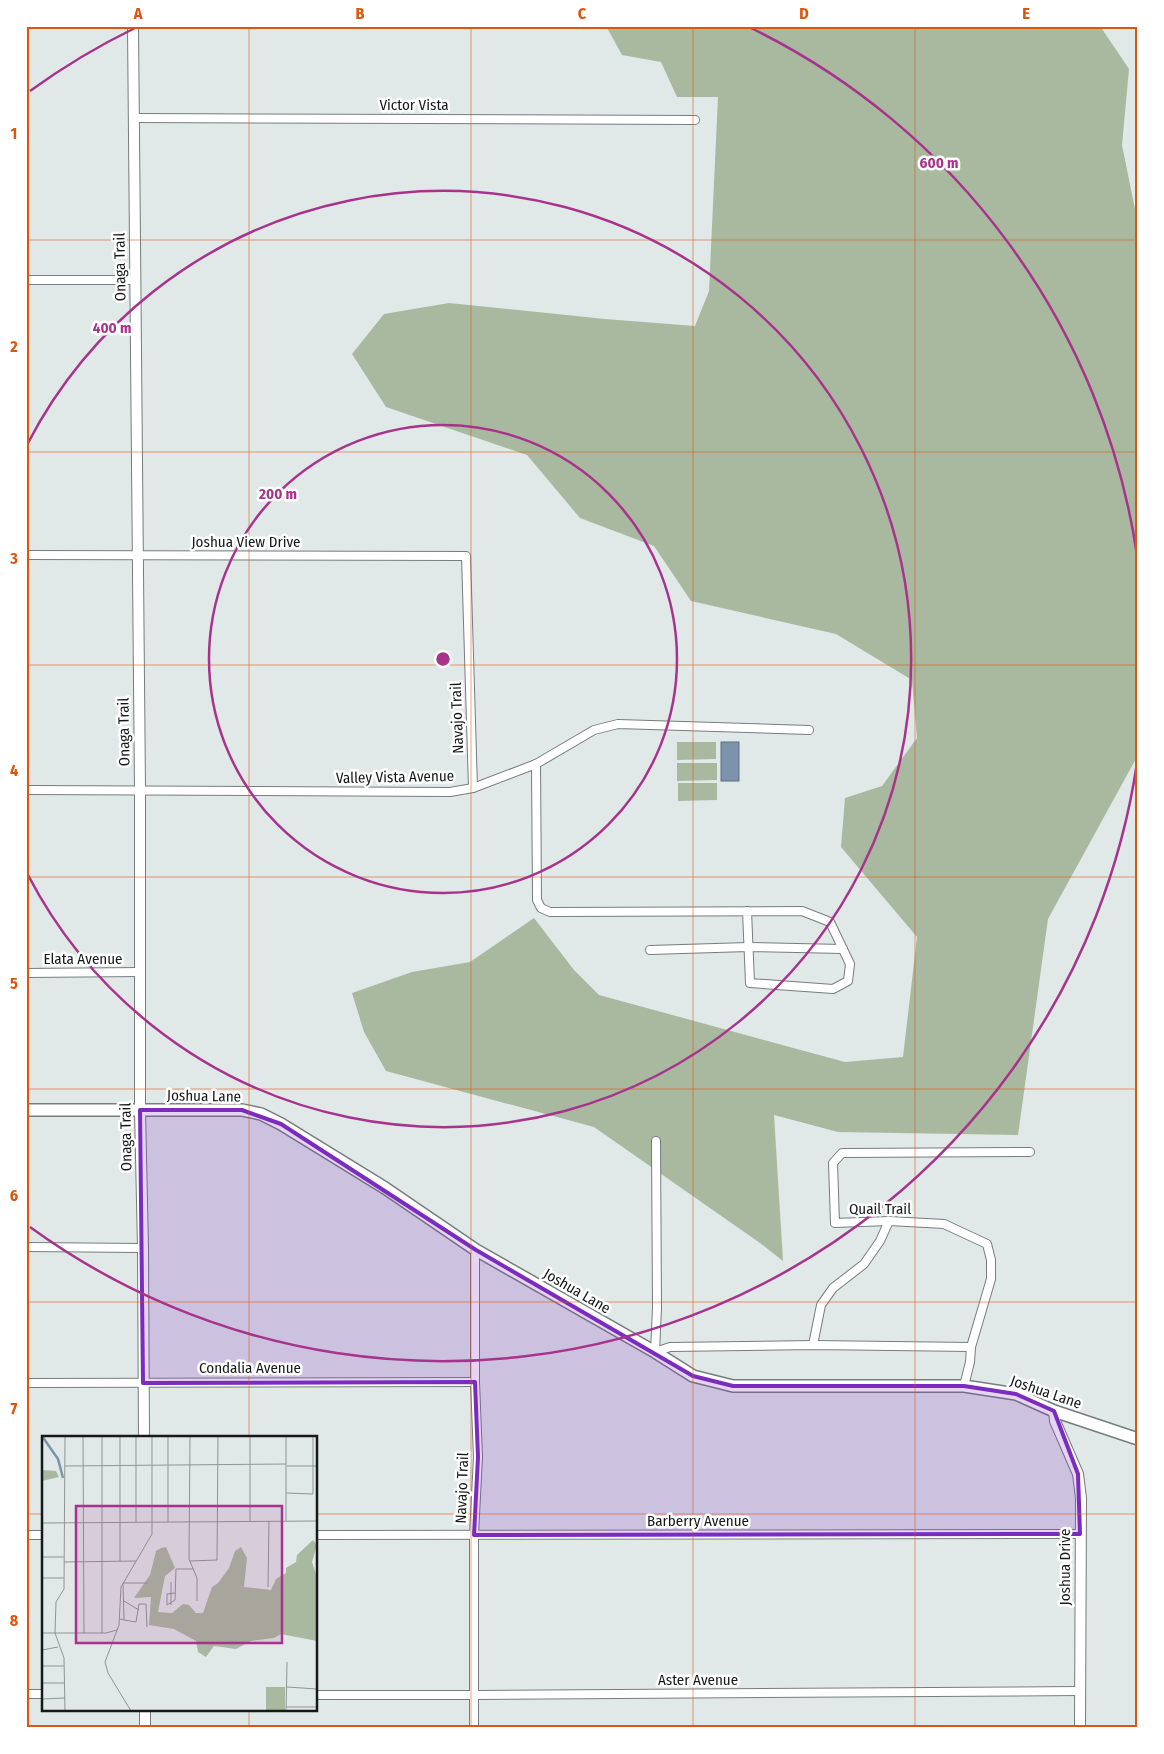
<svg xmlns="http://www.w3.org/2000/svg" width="1164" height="1754" viewBox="0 0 1164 1754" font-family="'Fira Sans Condensed',sans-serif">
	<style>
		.green { fill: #a9b99f }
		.water { fill: #7c93ac; stroke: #5e6e80 }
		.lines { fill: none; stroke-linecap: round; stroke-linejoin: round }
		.minor-casing { stroke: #767d7d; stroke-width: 10 }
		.tertiary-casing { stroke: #767d7d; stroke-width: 12 }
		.secondary-casing { stroke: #767d7d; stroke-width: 14 }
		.minor { stroke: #fff; stroke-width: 8 }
		.tertiary { stroke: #fff; stroke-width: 10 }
		.secondary { stroke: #fff; stroke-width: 11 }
		.marked { fill: #7b2cbf; fill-opacity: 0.2; stroke: #7b2cbf; stroke-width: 4; stroke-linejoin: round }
		.grid { fill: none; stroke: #de560d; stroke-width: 1; stroke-opacity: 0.55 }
		.ring { fill: none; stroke: #a8338c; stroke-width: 2.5 }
		.labels { text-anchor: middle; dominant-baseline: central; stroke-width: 5; stroke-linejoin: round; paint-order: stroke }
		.street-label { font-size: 15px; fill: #171919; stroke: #fff }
		.inset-river { fill: none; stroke: #7c93ac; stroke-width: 2.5 }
		.inset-road { fill: none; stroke: #909595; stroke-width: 1 }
		.view { fill: #a8338c; fill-opacity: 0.15; stroke: #a8338c; stroke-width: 2.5 }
		.inset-edge { fill: none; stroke: #171919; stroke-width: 2.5 }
		.centre { fill: #a8338c; stroke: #fff; stroke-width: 2.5 }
		.ring-label { font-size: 15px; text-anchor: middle; font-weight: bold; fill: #a8338c; stroke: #fff; stroke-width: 5; stroke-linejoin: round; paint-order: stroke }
		.neatline { fill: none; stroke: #de560d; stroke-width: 2 }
		.grid-label { font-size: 16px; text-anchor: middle; font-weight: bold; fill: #de560d }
	</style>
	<rect width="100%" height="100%" fill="#e0e8e8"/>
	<g class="green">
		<polygon points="606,26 1100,26 1129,69 1122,145 1138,224 1138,755 1048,919 1018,1135 838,1132 774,1115 783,1261 760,1243 594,1127 386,1071 364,1032 352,993 412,972 470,962 534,918 574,970 599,995 845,1062 903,1057 917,937 841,847 845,798 882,786 917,738 912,680 836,634 691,601 654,546 580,518 527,455 386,407 352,354 384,314 449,303 605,319 695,326 709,291 718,97 677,97 661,62 622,55"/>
		<polygon points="677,742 716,742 716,759 677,760"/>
		<polygon points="677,763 717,763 717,780 677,781"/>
		<polygon points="678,783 717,783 717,800 678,801"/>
	</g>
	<rect class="water" x="721" y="742" width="18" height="39"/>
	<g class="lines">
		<g class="minor-casing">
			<g id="minor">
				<polyline points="134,118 695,120"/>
				<polyline points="26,280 135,280"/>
				<polyline points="26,555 466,556 473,788"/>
				<polyline points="536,764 537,900 541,908 550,912 802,911 830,922 850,964 848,981 833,989 750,983 747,911"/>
				<polyline points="26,790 450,792 473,788 536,764 594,730 618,724 809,730"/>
				<polyline points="650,950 748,947 843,949"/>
				<polyline points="26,973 140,972"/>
				<polyline points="656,1141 657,1308 655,1352 670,1347 813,1345 971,1347 970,1362 964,1386"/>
				<polyline points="26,1247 143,1248"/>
				<polyline points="813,1345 821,1305 833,1288 864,1264 880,1241 889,1221"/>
				<polyline points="971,1347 991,1279 991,1260 987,1244 944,1224 889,1221 835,1223 833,1163 842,1153 1030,1152"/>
				<polyline points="26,1383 475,1382"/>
				<polyline points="26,1535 44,1535"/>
				<polyline points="316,1535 1080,1534"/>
				<polyline points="26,1694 44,1694"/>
				<polyline points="316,1695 474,1695 1080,1691"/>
				<polyline points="474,1728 474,1535 478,1457 475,1382 475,1249"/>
			</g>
		</g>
		<g class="tertiary-casing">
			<g id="tertiary">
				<polyline points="133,26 140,790 140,1110 143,1248 144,1438"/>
				<polyline points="1054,1411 1055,1421 1078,1474 1081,1498 1080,1728"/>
				<polyline points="145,1710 145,1728"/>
			</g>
		</g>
		<g class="secondary-casing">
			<polyline id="secondary" points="26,1110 242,1110 261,1114 281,1124 385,1188 476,1250 655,1352 693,1376 733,1386 964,1386 1016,1394 1054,1411 1138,1439"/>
		</g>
		<use href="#minor" class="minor"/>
		<use href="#tertiary" class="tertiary"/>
		<use href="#secondary" class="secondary"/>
	</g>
	<path class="marked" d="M140,1110h102l39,14 195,126 217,126 40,10h231l52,8 38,17 24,63 2,60 -606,1 4,-78 -3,-75 -332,1z"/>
	<path class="grid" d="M249,26v1412M471,26v1702M693,26v1702M915,26v1702M26,240h1112M26,452h1112M26,665h1112M26,877h1112M26,1089h1112M26,1302h1112M26,1514h18M316,1514h822M249,1710v18"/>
	<g class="ring">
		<circle cx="443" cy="659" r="234"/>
		<path d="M28 443A468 468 0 1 1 28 875"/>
		<path d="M1137 763A702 702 0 0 1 30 1227M30 91A702 702 0 0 1 135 28M751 28A702 702 0 0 1 1137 555"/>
	</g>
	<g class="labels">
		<g class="street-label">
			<text x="414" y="105">Victor Vista</text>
			<text transform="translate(120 267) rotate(-91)">Onaga Trail</text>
			<text x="246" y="542">Joshua View Drive</text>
			<text transform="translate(457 718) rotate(-92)">Navajo Trail</text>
			<text transform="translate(124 732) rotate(-91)">Onaga Trail</text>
			<text transform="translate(395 777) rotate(-1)">Valley Vista Avenue</text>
			<text x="83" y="959">Elata Avenue</text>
			<text transform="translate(204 1096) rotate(1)">Joshua Lane</text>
			<text transform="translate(126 1137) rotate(-91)">Onaga Trail</text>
			<text x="880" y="1209">Quail Trail</text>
			<text transform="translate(577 1291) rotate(30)">Joshua Lane</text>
			<text x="250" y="1368">Condalia Avenue</text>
			<text transform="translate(1046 1392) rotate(19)">Joshua Lane</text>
			<text transform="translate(462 1488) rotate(-88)">Navajo Trail</text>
			<text x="698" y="1521">Barberry Avenue</text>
			<text transform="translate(1065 1567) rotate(-90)">Joshua Drive</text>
			<text x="698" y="1680">Aster Avenue</text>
		</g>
	</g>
	<g transform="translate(42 1436)">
		<rect width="275" height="275" fill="#e0e8e8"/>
		<path d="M0,34l14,1 3,6 -17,4zM271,104l4,5 -5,17 5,15v64l-36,-7 -7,4 -23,3 -15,8 -22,-3 -8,11 -8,-5 -2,-11 -22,-12 -25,-4 2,-28 -17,1 16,-23 6,-24 5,-3 5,-1 9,21 -10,8 -7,36 14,1 11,-9 6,1 7,8h7l9,-26 6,-4 11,-15 6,-17 6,-4 6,11 -3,29 27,3 5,-11 10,-6v-5l10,-6 1,-7zM224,251h19v24h-19z" fill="#a9b99f"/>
		<path class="inset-river" d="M0,0l16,23 5,19"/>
		<path class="inset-road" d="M23,0l-1,153 -8,13 -1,31 9,25 1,53M41,0l1,197M60,0v197M78,0v125M94,0v86M148,0l-1,123 8,19v23M23,30l221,-2M245,30h30M244,57l27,1v-58M244,85v-85M126,86v-86M208,86v-86M0,87l275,-2M0,121h22M148,125l27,-1 1,-124M22,126l72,-1M0,142h22M129,146v23M226,151l1,-66M133,157l-8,1v11l8,-5 1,-31h17M82,165l15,9M78,183l4,1 -1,-37h25M82,184l12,2 3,-18h7l1,23M0,197h64l11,-3M0,214l16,-3M0,230h22M0,247h22M245,251l30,2M0,263l23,-1M244,271h31M89,275l-23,-38 -3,-11 14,-37 2,-38 31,-53v-98M244,275l1,-49"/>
		<path class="view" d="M34,70h206v137h-206z"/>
		<rect width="275" height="275" class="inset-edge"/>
	</g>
	<circle cx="443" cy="659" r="8" class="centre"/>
	<g class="ring-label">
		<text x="939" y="168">600 m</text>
		<text x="112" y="333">400 m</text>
		<text x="278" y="499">200 m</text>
	</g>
	<rect width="1164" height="1754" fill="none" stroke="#ffffff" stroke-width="55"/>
	<rect x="28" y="28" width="1108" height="1698" class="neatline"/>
	<g class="grid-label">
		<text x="138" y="19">A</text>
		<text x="360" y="19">B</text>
		<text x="582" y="19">C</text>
		<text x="804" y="19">D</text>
		<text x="1026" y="19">E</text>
		<text x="14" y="139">1</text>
		<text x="14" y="352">2</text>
		<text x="14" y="564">3</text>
		<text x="14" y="776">4</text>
		<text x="14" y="989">5</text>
		<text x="14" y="1201">6</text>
		<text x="14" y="1414">7</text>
		<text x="14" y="1626">8</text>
	</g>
</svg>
